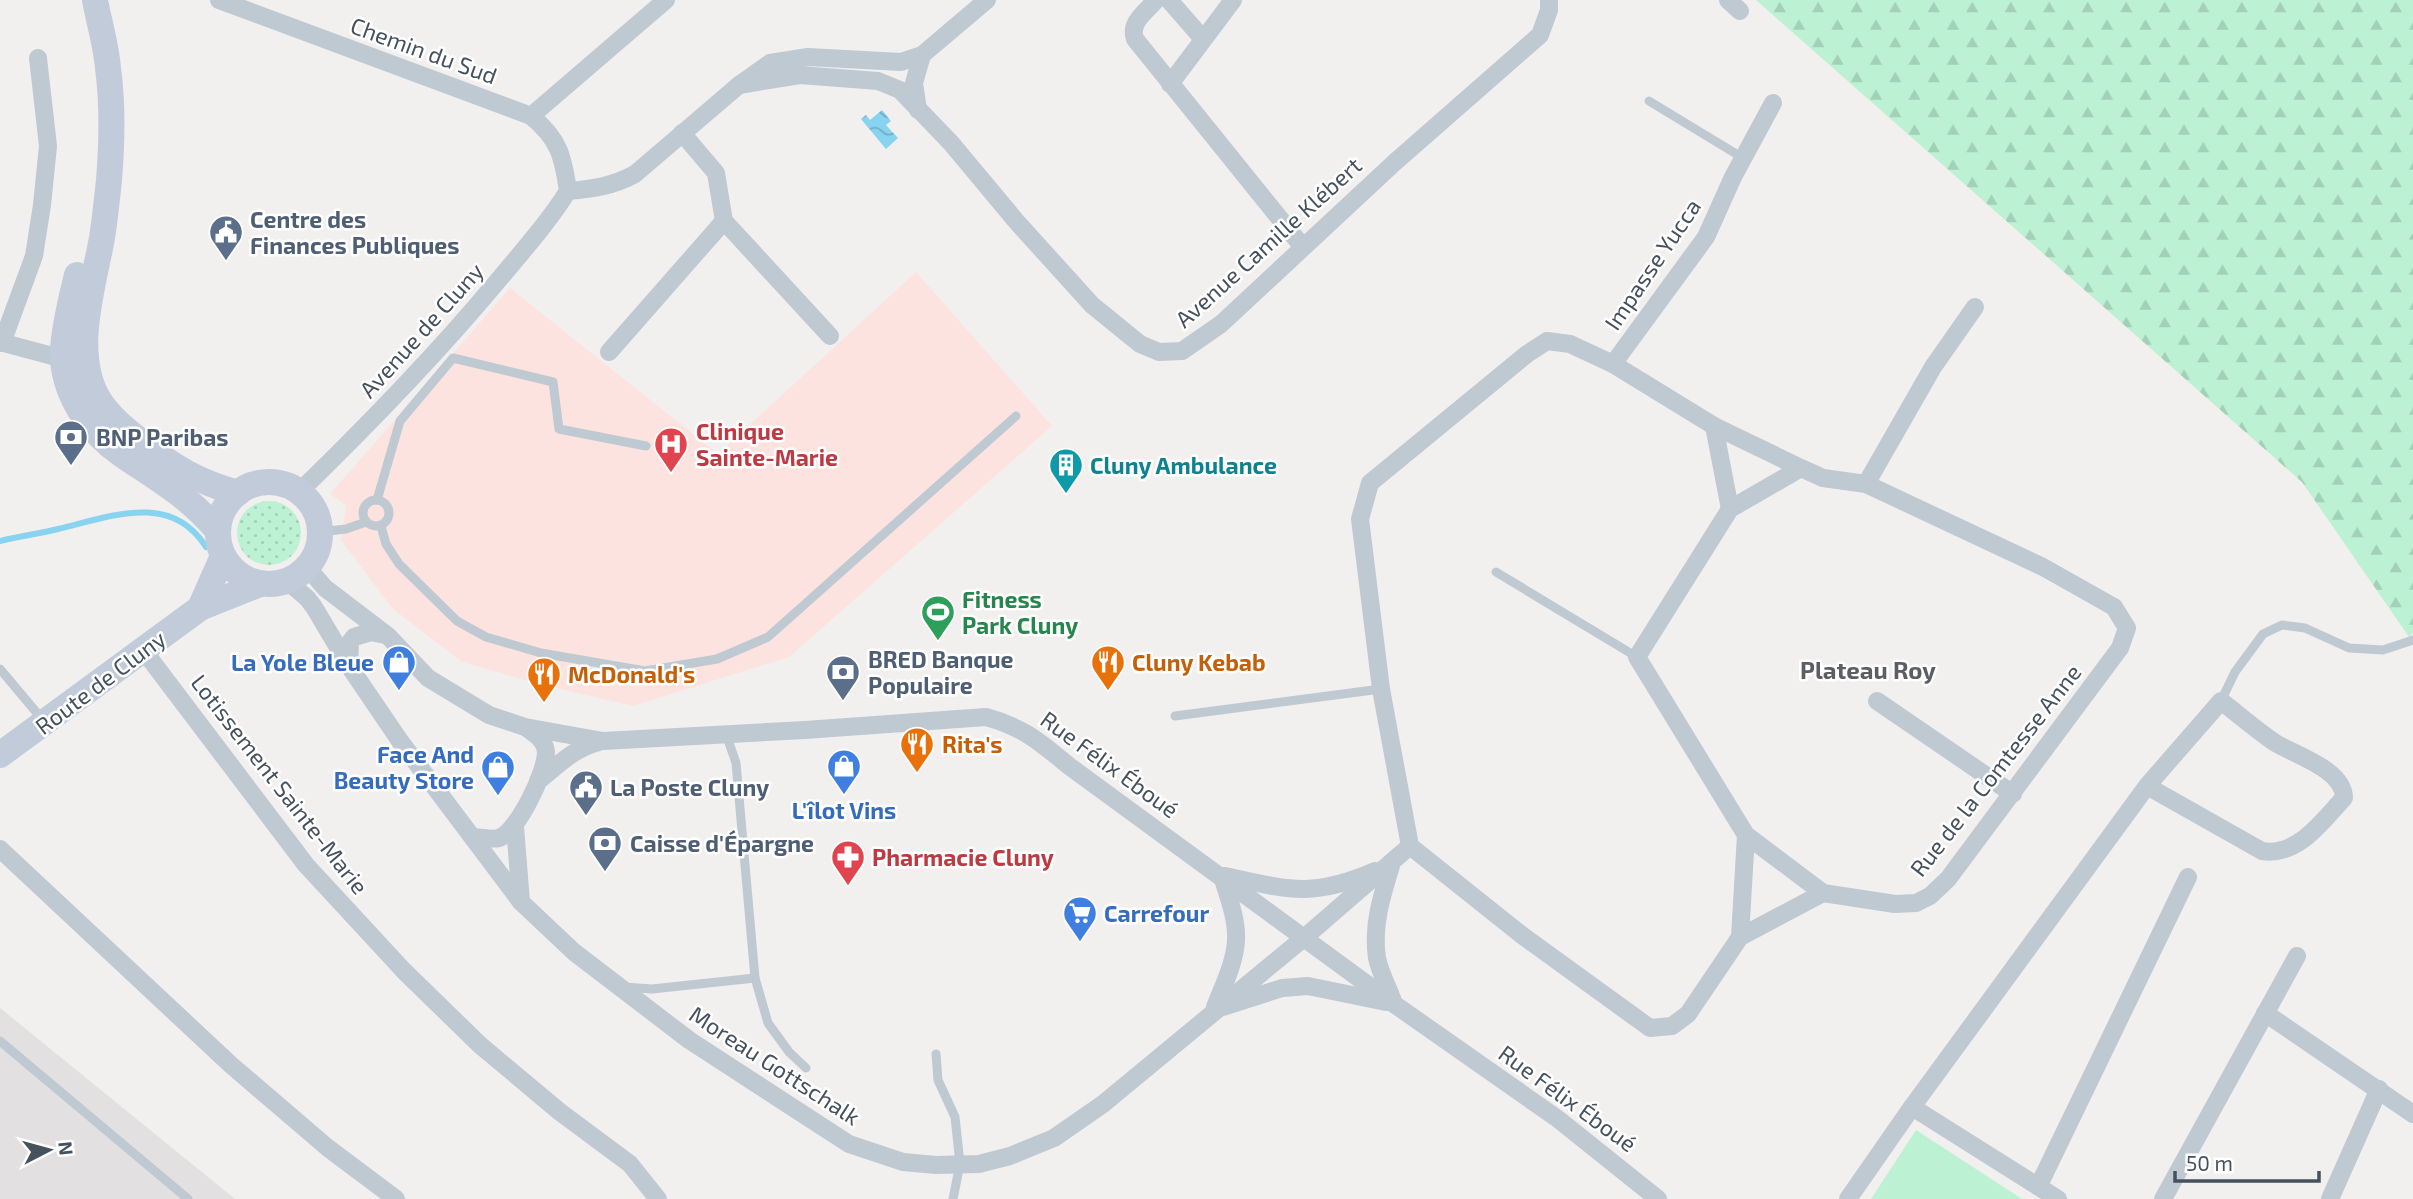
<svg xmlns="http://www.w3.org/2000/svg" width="2413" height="1199" viewBox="0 0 2413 1199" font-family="'Exo 2',sans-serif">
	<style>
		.education { fill: #e3e0e1 }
		.medical { fill: #fce3df }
		.grass { fill: url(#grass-dots) }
		.forest { fill: url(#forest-firs) }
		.park { fill: #bcf1d4 }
		.water { fill: url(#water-waves) }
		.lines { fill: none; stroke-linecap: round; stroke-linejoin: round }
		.stream { stroke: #88d4f0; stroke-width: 6 }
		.lane { stroke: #bfc9d2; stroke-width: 9 }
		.street { stroke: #bfc9d2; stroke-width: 18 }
		.secondary { stroke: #c1cbd9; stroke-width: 26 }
		.labels { text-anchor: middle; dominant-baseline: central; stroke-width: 5; stroke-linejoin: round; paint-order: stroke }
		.street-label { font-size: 23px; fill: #46515e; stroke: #fff }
		.service-label { font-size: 23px; font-weight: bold; fill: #4e5e75; stroke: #fff; text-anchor: start }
		.health-label { font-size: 23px; font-weight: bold; fill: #be3a42; stroke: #fff; text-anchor: start }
		.culture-label { font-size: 23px; font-weight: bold; fill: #0d838f; stroke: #fff; text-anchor: start }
		.leisure-label { font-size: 23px; font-weight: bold; fill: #27864d; stroke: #fff; text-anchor: start }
		.shop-label { font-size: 23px; font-weight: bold; fill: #366cbe; stroke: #fff; text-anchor: end }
		.food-label { font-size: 23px; font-weight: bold; fill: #c56008; stroke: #fff; text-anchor: start }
		.neighbourhood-label { font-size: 24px; font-weight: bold; fill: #5b5f65; stroke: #fff }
	</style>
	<defs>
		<pattern id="grass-dots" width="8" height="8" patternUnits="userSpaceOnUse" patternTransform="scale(1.75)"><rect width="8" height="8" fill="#bcf1d4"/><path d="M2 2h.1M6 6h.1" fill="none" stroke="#a3d0b8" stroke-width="1.8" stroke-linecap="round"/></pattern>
		<pattern id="forest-firs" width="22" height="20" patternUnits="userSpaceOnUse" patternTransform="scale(1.75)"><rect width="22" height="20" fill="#bcf1d4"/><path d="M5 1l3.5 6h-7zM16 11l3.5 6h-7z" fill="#a3d0b8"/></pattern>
		<pattern id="water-waves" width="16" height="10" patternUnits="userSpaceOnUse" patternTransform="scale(1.75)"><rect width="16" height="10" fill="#88d4f0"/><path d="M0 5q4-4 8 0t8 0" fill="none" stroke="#71aec6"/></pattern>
	</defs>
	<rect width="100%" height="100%" fill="#f2efef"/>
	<polygon class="education" points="0,1008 235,1199 0,1199"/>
	<polygon class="medical" points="916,272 1052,426 789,657 633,706 539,684 462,662 392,608 341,540 346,505 330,494 510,288 718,454"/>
	<circle class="grass" cx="269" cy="533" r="32"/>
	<polygon class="forest" points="1756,0 2413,0 2413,633 2409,637 2302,482"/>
	<polygon class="park" points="1916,1130 2022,1199 1871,1199"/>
	<polygon class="water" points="882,110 891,121 886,125 898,138 886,149 861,119 866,115 870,120"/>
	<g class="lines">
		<path class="stream" d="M0,541c19,-5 39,-7 58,-12 51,-12 113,-38 148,18"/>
		<g class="lane">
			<polyline points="1649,101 1743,158"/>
			<circle cx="376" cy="513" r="13"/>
			<polyline points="377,500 400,421 453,358 553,382 559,429 646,446"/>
			<polyline points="381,526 386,544 399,564 457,621 486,637 541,653 645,671 717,659 768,637 1016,416"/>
			<polyline points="320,532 346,529 366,522"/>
			<polyline points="1496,572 1637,657"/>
			<polyline points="0,669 42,719"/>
			<polyline points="2221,701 2235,672 2263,634 2282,625 2305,628 2349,648 2383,650 2413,640"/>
			<polyline points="1175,716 1381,689"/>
			<polyline points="726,734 736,763 755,978 768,1023 789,1052 806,1068"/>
			<polyline points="624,987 652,989 755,978"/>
			<polyline points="0,1041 188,1199"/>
			<polyline points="936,1054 938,1080 955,1117 960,1164 953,1199"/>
		</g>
		<g class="street">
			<path d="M219,0l312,116c28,23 32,40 37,75"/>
			<path d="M1156,0c-10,12 -27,22 -21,39l167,207"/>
			<polyline points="1169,0 1203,39"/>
			<polyline points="1728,0 1740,11"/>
			<polyline points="1170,84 1233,0"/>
			<polyline points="739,85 800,75 878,81 900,90 951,143 1016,221 1092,305 1140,344 1159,352 1182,351 1221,324 1394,163 1540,35 1549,10 1549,0"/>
			<polyline points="918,110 914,83 922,55"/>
			<polyline points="531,116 666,0"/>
			<polyline points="682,133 716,173 724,221 830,336"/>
			<path d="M568,191c25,-2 45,-5 67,-17l104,-89 31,-22 38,-6 93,5 21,-7 65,-55"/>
			<polyline points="0,342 71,361"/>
			<polyline points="2,343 34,256 42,205 48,146 38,58"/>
			<polyline points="609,352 724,221"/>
			<polyline points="1613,364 1706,237 1733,177 1773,103"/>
			<polyline points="1714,426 1730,509"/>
			<polyline points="1866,484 1933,367 1975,307"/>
			<path d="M299,492c69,-67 135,-135 197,-209 25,-30 51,-59 72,-92"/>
			<path d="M307,567l18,21 63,48 40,42 61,37 36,12 78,14 202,-11 181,-13c37,10 54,25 83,49l325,238 164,115 100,80"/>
			<polyline points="287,581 307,598 314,607 349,666 400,741 521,902 574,952 689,1040 849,1144 903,1162 936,1165 979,1164 1010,1156 1054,1138 1103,1104 1305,937 1410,846"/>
			<polyline points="144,651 306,865 404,971 480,1045 560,1112 630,1164 658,1199"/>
			<polyline points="349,666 350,642 354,637 371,632 385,635"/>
			<polyline points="1877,701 2013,794"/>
			<path d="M538,781c19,-15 36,-33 61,-39"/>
			<polyline points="515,827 521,902"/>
			<polyline points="1746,835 1740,937 1688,1014 1672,1026 1650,1028 1523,936 1410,846 1381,689 1360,519 1370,483 1527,354 1547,341 1570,344 1613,364 1714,426 1801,468 1823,478 1866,484 2043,567 2114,607 2127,628 2120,648 1948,879 1930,896 1916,903 1895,904 1823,893 1746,835 1637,657 1730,509 1801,468"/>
			<path d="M472,837c7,0 20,3 27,1 19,-7 47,-66 47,-86 -1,-12 -12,-19 -21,-25"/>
			<polyline points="0,849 231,1065 328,1148 396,1199"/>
			<path d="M1391,866c-9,29 -19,60 -14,92 3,15 12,31 17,46"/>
			<path d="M1225,876c64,14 88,22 150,-5"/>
			<polyline points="1740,937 1823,893"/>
			<path d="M1215,1007c8,-21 20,-44 21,-67 1,-22 -8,-44 -14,-64"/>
			<polyline points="1223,1007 1282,988 1308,986 1386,1002"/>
			<polyline points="2265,1013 2413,1114"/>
			<polyline points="1912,1107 2058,1199"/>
			<polyline points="2039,1185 2188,877"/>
			<path d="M1848,1199l64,-92 235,-321 74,-85c17,13 34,28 53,41 20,13 70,27 70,56 -22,23 -46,59 -82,53l-115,-65"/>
			<polyline points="2163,1199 2297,956"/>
			<polyline points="2330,1199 2379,1089"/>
		</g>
		<g class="secondary">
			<path d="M95,0c4,22 11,45 13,68 5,37 4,75 1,112 -2,19 -4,39 -7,58 -9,49 -31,116 -3,162 11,17 26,29 41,41 33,26 58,41 98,52"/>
			<path d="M77,275c-5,19 -16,67 -14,85 3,38 28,73 58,94 36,25 68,42 97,77"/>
			<circle cx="269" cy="533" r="51"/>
			<polyline points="200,608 223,556"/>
			<polyline points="0,755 200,608 260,584"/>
		</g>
	</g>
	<defs>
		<g id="civic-pin" transform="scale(1.75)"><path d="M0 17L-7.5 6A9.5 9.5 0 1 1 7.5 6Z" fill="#5c6f8a" stroke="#fff"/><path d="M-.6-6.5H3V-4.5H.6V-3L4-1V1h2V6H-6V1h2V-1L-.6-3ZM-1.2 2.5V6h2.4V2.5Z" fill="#fff"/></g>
		<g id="bank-pin" transform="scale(1.75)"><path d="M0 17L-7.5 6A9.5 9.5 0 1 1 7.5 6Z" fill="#5c6f8a" stroke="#fff"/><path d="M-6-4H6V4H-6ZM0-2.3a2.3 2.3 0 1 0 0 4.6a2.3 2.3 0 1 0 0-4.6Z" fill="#fff"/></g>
		<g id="hospital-pin" transform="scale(1.75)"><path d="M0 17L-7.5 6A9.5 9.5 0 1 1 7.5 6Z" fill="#e0444e" stroke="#fff"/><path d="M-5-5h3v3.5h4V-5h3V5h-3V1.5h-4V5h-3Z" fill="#fff"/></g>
		<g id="building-pin" transform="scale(1.75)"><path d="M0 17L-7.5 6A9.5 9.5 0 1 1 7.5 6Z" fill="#0f9aa8" stroke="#fff"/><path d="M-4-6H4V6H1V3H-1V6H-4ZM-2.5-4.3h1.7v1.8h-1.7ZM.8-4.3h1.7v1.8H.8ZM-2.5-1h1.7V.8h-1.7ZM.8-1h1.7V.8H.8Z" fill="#fff"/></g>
		<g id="stadium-pin" transform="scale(1.75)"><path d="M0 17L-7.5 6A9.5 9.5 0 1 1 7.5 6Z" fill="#2e9e5b" stroke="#fff"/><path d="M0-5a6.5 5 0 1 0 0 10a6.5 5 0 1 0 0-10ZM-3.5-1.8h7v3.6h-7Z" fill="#fff"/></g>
		<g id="shop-pin" transform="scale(1.75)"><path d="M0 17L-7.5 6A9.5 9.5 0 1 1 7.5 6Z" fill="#3f7fe0" stroke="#fff"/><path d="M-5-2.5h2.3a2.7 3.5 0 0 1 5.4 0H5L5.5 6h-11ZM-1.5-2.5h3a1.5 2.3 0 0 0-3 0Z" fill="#fff"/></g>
		<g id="restaurant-pin" transform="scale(1.75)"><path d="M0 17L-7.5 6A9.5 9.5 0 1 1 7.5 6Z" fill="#e8710a" stroke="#fff"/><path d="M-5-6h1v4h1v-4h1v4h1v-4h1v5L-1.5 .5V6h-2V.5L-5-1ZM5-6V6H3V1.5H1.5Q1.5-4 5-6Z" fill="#fff"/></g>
		<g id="pharmacy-pin" transform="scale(1.75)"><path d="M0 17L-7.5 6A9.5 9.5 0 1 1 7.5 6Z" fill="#e0444e" stroke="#fff"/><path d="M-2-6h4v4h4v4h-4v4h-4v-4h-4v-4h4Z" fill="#fff"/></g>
		<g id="supermarket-pin" transform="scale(1.75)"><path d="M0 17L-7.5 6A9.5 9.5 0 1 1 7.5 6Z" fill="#3f7fe0" stroke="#fff"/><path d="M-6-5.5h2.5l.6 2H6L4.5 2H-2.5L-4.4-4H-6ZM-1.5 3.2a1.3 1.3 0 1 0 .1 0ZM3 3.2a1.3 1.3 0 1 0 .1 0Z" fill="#fff"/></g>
	</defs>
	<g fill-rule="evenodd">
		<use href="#civic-pin" x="226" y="232"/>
		<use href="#bank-pin" x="71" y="437"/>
		<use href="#hospital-pin" x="671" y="444"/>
		<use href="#building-pin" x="1066" y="465"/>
		<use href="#stadium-pin" x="938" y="612"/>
		<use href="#shop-pin" x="399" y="662"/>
		<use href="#restaurant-pin" x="1108" y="662"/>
		<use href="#bank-pin" x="843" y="672"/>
		<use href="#restaurant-pin" x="544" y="674"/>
		<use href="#restaurant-pin" x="917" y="744"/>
		<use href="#shop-pin" x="844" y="766"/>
		<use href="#shop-pin" x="498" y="767"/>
		<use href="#civic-pin" x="586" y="787"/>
		<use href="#bank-pin" x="605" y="843"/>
		<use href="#pharmacy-pin" x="848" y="857"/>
		<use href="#supermarket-pin" x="1080" y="913"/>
	</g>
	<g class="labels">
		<g class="street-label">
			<text transform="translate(424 50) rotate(20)">Chemin du Sud</text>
			<text transform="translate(1268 242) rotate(-42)">Avenue Camille Klébert</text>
			<text transform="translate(1652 264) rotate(-56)">Impasse Yucca</text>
			<text transform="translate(421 330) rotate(-48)">Avenue de Cluny</text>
			<text transform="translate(100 682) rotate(-37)">Route de Cluny</text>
			<text transform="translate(1110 764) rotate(36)">Rue Félix Éboué</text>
			<text transform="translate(1995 770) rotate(-52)">Rue de la Comtesse Anne</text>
			<text transform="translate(280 784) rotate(52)">Lotissement Sainte-Marie</text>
			<text transform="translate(775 1065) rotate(33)">Moreau Gottschalk</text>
			<text transform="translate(1568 1098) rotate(36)">Rue Félix Éboué</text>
		</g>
		<g class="service-label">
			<text x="250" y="219">Centre des<tspan x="250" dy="26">Finances Publiques</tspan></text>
			<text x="96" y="437">BNP Paribas</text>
			<text x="868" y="659">BRED Banque<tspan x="868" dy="26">Populaire</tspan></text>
			<text x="610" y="787">La Poste Cluny</text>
			<text x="630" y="843">Caisse d'Épargne</text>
		</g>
		<g class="health-label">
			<text x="696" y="431">Clinique<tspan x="696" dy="26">Sainte-Marie</tspan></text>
			<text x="872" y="857">Pharmacie Cluny</text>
		</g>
		<g class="culture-label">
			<text x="1090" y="465">Cluny Ambulance</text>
		</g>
		<g class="leisure-label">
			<text x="962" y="599">Fitness<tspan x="962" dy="26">Park Cluny</tspan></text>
		</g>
		<g class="shop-label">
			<text x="374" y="662">La Yole Bleue</text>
			<text x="474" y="754">Face And<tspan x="474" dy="26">Beauty Store</tspan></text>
			<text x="844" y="810" text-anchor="middle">L'îlot Vins</text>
			<text x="1104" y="913" text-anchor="start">Carrefour</text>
		</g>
		<g class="food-label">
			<text x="1132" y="662">Cluny Kebab</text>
			<text x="568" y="674">McDonald's</text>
			<text x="942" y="744">Rita's</text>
		</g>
		<g class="neighbourhood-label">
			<text x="1868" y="669">Plateau Roy</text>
		</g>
	</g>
	<g transform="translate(49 1150) rotate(84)" stroke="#ffffff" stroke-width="5" paint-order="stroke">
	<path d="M0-5L12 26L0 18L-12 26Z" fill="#46515e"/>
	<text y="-10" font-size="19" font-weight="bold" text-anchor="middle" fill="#46515e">N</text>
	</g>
	<path d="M2175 1171v10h144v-10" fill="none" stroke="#46515e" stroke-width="3.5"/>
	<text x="2186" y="1171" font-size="21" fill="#46515e" stroke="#ffffff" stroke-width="5" paint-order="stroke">50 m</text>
</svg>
